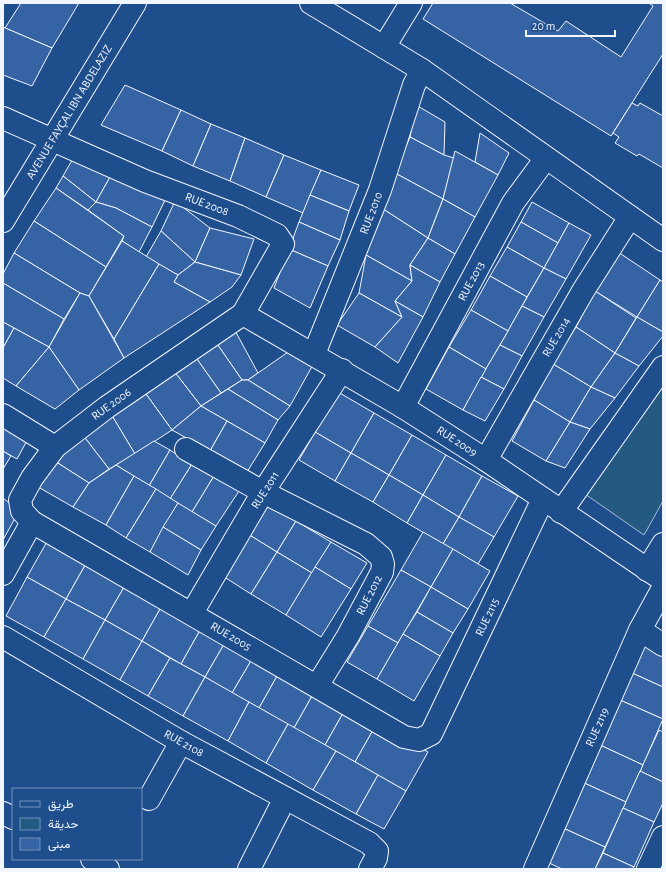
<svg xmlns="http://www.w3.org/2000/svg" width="666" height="872" viewBox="0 0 666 872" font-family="'Alegreya Sans',Vazirmatn,sans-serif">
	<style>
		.green { fill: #245a82; stroke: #a8bbd7 }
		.building { fill: #3563a3; stroke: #f2f6ff }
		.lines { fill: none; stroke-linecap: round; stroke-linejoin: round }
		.street-casing { stroke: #f2f6ff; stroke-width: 24 }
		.secondary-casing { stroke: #f2f6ff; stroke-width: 24 }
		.street { stroke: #1f4e8c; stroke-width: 22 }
		.secondary { stroke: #1f4e8c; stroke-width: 22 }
		.labels { text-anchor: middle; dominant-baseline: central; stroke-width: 3; stroke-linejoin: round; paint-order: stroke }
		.street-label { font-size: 12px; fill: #f2f6ff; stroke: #1f4e8c }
	</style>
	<rect width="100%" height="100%" fill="#1f4e8c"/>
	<polygon class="green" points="663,384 663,501 644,535 585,494"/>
	<g class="building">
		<polygon points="21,3 79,3 52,48 5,28"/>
		<polygon points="433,3 510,3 558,31 566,21 621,57 653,6 649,3 663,3 663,54 611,136 423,19"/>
		<polygon points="3,27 52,48 32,86 3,75"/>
		<polygon points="125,85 181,110 162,151 101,125"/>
		<polygon points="632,103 638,106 640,103 663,116 663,168 639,154 637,156 615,143 619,137 613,133"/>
		<polygon points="416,105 445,122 444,155 410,137"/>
		<polygon points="181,110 211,124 193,166 162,151"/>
		<polygon points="211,124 245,138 230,181 193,166"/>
		<polygon points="480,133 509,153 498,175 475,162"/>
		<polygon points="410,137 444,155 454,158 443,199 395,173"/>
		<polygon points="245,138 284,155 266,197 230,181"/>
		<polygon points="455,151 498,175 475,217 443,199"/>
		<polygon points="75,155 110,177 96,202 63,176"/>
		<polygon points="284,155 321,170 303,213 266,197"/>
		<polygon points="321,170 359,185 349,211 310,195"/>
		<polygon points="395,173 443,199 428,238 383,209"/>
		<polygon points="63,176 96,202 88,210 56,188"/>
		<polygon points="110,177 167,196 152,227 116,208 96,202"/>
		<polygon points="56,188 124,236 106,267 34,221"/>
		<polygon points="310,195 349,211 340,240 299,222"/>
		<polygon points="443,199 475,217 455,254 428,238"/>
		<polygon points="175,201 210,228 195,262 161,231"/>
		<polygon points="96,202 116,208 152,227 139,252 122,241 124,236 88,210"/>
		<polygon points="532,202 569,223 558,243 521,222"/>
		<polygon points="383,209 428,238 410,265 412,281 366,255"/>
		<polygon points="34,221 106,267 89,296 80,293 14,253"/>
		<polygon points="299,222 340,240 328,266 289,249"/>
		<polygon points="521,222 558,243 544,268 507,247"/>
		<polygon points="569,223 591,235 566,279 544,268"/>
		<polygon points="210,228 254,239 241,275 195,262"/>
		<polygon points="161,231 195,262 178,275 146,257"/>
		<polygon points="428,238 455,254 440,282 410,265"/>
		<polygon points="122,241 159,264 114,339 89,296"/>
		<polygon points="507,247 544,268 527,297 490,276"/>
		<polygon points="289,249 328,266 310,308 274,288"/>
		<polygon points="618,252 660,280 637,317 595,291"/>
		<polygon points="14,253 80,293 64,319 3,283 3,274"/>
		<polygon points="366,255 412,281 395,301 402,317 359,293"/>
		<polygon points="195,262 241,275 232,287 210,302 174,282 178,275"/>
		<polygon points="159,264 178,275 174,282 210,302 124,358 114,339"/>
		<polygon points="410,265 440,282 423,317 395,301 412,281"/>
		<polygon points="544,268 566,279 544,317 522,306"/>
		<polygon points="490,276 527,297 508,331 471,310"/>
		<polygon points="660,280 663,282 663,332 637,317"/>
		<polygon points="3,283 64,319 49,347 3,322"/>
		<polygon points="595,291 636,318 615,353 576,327"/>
		<polygon points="80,293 89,296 124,358 79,390 49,347"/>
		<polygon points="359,293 402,317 375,347 337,325"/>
		<polygon points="395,301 423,317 398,363 375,347 402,317"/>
		<polygon points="522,306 544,317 522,356 500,345"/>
		<polygon points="471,310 508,331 486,369 449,347"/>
		<polygon points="637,317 663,332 663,336 639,366 615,353"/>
		<polygon points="3,322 14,328 3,348"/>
		<polygon points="232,325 258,373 248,380 242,380 213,338"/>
		<polygon points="576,327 615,353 591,387 553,364"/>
		<polygon points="14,328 49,347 16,386 3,378 3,348"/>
		<polygon points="213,338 242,380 221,393 192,352"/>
		<polygon points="500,345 522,356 504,389 481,377"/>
		<polygon points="49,347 79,390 55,409 16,386"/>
		<polygon points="449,347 486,369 463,410 426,389"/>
		<polygon points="291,350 314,363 290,406 248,380"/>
		<polygon points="192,352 221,393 201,406 170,366"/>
		<polygon points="615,353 639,366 615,398 591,387"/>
		<polygon points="553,364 591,387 570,422 534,400"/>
		<polygon points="170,366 201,406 172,430 141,387"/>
		<polygon points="481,377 504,389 485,421 463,410"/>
		<polygon points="242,380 248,380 290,406 278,420 228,389"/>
		<polygon points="141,387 172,430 135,454 108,409"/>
		<polygon points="591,387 615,398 590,429 570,422"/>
		<polygon points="228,389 278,420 265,443 201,406"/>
		<polygon points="338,392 374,413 351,453 315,432"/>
		<polygon points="534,400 570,422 546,461 512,441"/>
		<polygon points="201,406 227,421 210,451 172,430"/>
		<polygon points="108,409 135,454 109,469 79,430"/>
		<polygon points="374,413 412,435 389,475 351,453"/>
		<polygon points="3,418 30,435 17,459 3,451"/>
		<polygon points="227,421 265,443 247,472 210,451"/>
		<polygon points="570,422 590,429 565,468 546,461"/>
		<polygon points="79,430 109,469 89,483 50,458"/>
		<polygon points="315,432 351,453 335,481 299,460"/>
		<polygon points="412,435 446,455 423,495 389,475"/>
		<polygon points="154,441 170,450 149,486 116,465"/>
		<polygon points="170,450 192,464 170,499 149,486"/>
		<polygon points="3,451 11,456 3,469"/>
		<polygon points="351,453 389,475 373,502 335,481"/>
		<polygon points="446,455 482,476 459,517 423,495"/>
		<polygon points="50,458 89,483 73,507 33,484"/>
		<polygon points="192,464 214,476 192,512 170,499"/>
		<polygon points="116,465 134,476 106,525 73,507 89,483"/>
		<polygon points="389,475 423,495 407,523 373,502"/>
		<polygon points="134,476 156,489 126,538 106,525"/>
		<polygon points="214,476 239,491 216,526 192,512"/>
		<polygon points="482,476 518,496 494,537 459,517"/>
		<polygon points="156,489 178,503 150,552 126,538"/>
		<polygon points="423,495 459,517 443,544 407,523"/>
		<polygon points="3,498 19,511 3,540"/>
		<polygon points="262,500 296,521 277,552 243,531"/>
		<polygon points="178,503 216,526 201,550 163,527"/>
		<polygon points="459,517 494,537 478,564 443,544"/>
		<polygon points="296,521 331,542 312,573 277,552"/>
		<polygon points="163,527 201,550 188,575 150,552"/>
		<polygon points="243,531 277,552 251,594 218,573"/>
		<polygon points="423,532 453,549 431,587 401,570"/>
		<polygon points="49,538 88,560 66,599 27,577"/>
		<polygon points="331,542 367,563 351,589 315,567"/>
		<polygon points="453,549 490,571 468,609 431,587"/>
		<polygon points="277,552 312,573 286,615 251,594"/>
		<polygon points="88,560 127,582 105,620 66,599"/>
		<polygon points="315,567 351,589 321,637 286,615"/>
		<polygon points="401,570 431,587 398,643 368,626"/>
		<polygon points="27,577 66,599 44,637 6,616"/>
		<polygon points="127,582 164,602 142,641 105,620"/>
		<polygon points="431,587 468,609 453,633 417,612"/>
		<polygon points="66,599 105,620 83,659 44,637"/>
		<polygon points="164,602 203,625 181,664 142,641"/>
		<polygon points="417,612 453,633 440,656 403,634"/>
		<polygon points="105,620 142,641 120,680 83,659"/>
		<polygon points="203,625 227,639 205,677 181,664"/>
		<polygon points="368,626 398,643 377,679 347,662"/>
		<polygon points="403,634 440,656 414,701 377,679"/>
		<polygon points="227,639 255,654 232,693 205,677"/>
		<polygon points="647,640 663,649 663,687 632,673"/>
		<polygon points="142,641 170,658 148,696 120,680"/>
		<polygon points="255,654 281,669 259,708 232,693"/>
		<polygon points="170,658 205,677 183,716 148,696"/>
		<polygon points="281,669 316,689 294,728 259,708"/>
		<polygon points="632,673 663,687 663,719 620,700"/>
		<polygon points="205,677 249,702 228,741 183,716"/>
		<polygon points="316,689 347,706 325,745 294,728"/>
		<polygon points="620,700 663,719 643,765 600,745"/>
		<polygon points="249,702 288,724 266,763 228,741"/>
		<polygon points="347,706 377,723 355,762 325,745"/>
		<polygon points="377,723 428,752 406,791 355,762"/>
		<polygon points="288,724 336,751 313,790 266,763"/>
		<polygon points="659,730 663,732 663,782 640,771"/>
		<polygon points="600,745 643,765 626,802 582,782"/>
		<polygon points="336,751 378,775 356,814 313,790"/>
		<polygon points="640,771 663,782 663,803 654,822 623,808"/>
		<polygon points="378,775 406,791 384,829 356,814"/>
		<polygon points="582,782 626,802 605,847 563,828"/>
		<polygon points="623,808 654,822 634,867 603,853"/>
		<polygon points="563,828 605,847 595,869 562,869 547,862"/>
		<polygon points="603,853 634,867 633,869 595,869"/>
	</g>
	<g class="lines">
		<g class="street-casing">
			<g id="street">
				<polyline points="384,47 411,3"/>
				<polyline points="3,118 145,181 238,216 277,235 283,244 243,314 107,407 55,447 32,478 20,500 22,511 32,522 404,737 419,740 431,734 543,499"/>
				<polyline points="243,314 403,407 486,460 663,580"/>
				<polyline points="314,354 380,190 414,85 422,70"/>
				<polyline points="403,407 513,203 546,158"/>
				<polyline points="3,415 55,447"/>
				<polyline points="186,449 263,492 366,544 381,557 383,564 382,572 348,636 317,686"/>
				<polyline points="486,460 583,291 630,217"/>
				<polyline points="561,512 663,367"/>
				<polyline points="647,570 663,544"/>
				<polyline points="3,574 32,522"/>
				<polyline points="192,613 263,492 342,370"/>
				<polyline points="640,630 663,645"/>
				<polyline points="3,637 181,742 369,843 377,851 376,858 370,869"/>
				<polyline points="149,799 181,742"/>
				<polyline points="3,813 13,818"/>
				<polyline points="92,859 108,869"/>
				<polyline points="249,869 285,798"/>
				<polyline points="535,869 640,630 663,588"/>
				<polyline points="648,869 663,837"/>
			</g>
		</g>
		<g class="secondary-casing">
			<g id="secondary">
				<polyline points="311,3 422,70 663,240"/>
				<polyline points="3,221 135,3"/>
			</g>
		</g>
		<use href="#street" class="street"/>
		<use href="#secondary" class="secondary"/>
	</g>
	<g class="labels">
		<g class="street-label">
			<text transform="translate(69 112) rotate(-59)">AVENUE FAYÇAL IBN ABDELAZIZ</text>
			<text transform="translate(207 204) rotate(21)">RUE 2008</text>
			<text transform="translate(371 213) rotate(-69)">RUE 2010</text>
			<text transform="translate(471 281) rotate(-62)">RUE 2013</text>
			<text transform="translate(556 337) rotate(-60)">RUE 2014</text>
			<text transform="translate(111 404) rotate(-36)">RUE 2006</text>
			<text transform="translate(457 441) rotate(33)">RUE 2009</text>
			<text transform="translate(265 490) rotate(-58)">RUE 2011</text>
			<text transform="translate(369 595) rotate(-63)">RUE 2012</text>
			<text transform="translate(487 617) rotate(-65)">RUE 2115</text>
			<text transform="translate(231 636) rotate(30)">RUE 2005</text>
			<text transform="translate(597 727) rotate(-66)">RUE 2119</text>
			<text transform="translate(184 743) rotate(29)">RUE 2108</text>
		</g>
	</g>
	<rect width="666" height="872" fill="none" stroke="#f2f6ff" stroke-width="8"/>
	<rect x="12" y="788" width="130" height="72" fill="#1f4e8c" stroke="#7391ba"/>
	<rect x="20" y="801" width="20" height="6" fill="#1f4e8c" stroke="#7391ba"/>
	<text x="48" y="808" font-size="12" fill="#f2f6ff">طريق</text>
	<rect x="20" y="818" width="20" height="12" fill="#245a82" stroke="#7391ba"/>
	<text x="48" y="828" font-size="12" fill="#f2f6ff">حديقة</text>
	<rect x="20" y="838" width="20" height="12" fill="#3563a3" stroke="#7391ba"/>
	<text x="48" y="848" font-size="12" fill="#f2f6ff">مبنى</text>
	<path d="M526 30v6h89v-6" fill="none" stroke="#f2f6ff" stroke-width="2"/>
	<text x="532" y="30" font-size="12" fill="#f2f6ff" stroke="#1f4e8c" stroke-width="3" paint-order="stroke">20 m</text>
</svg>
